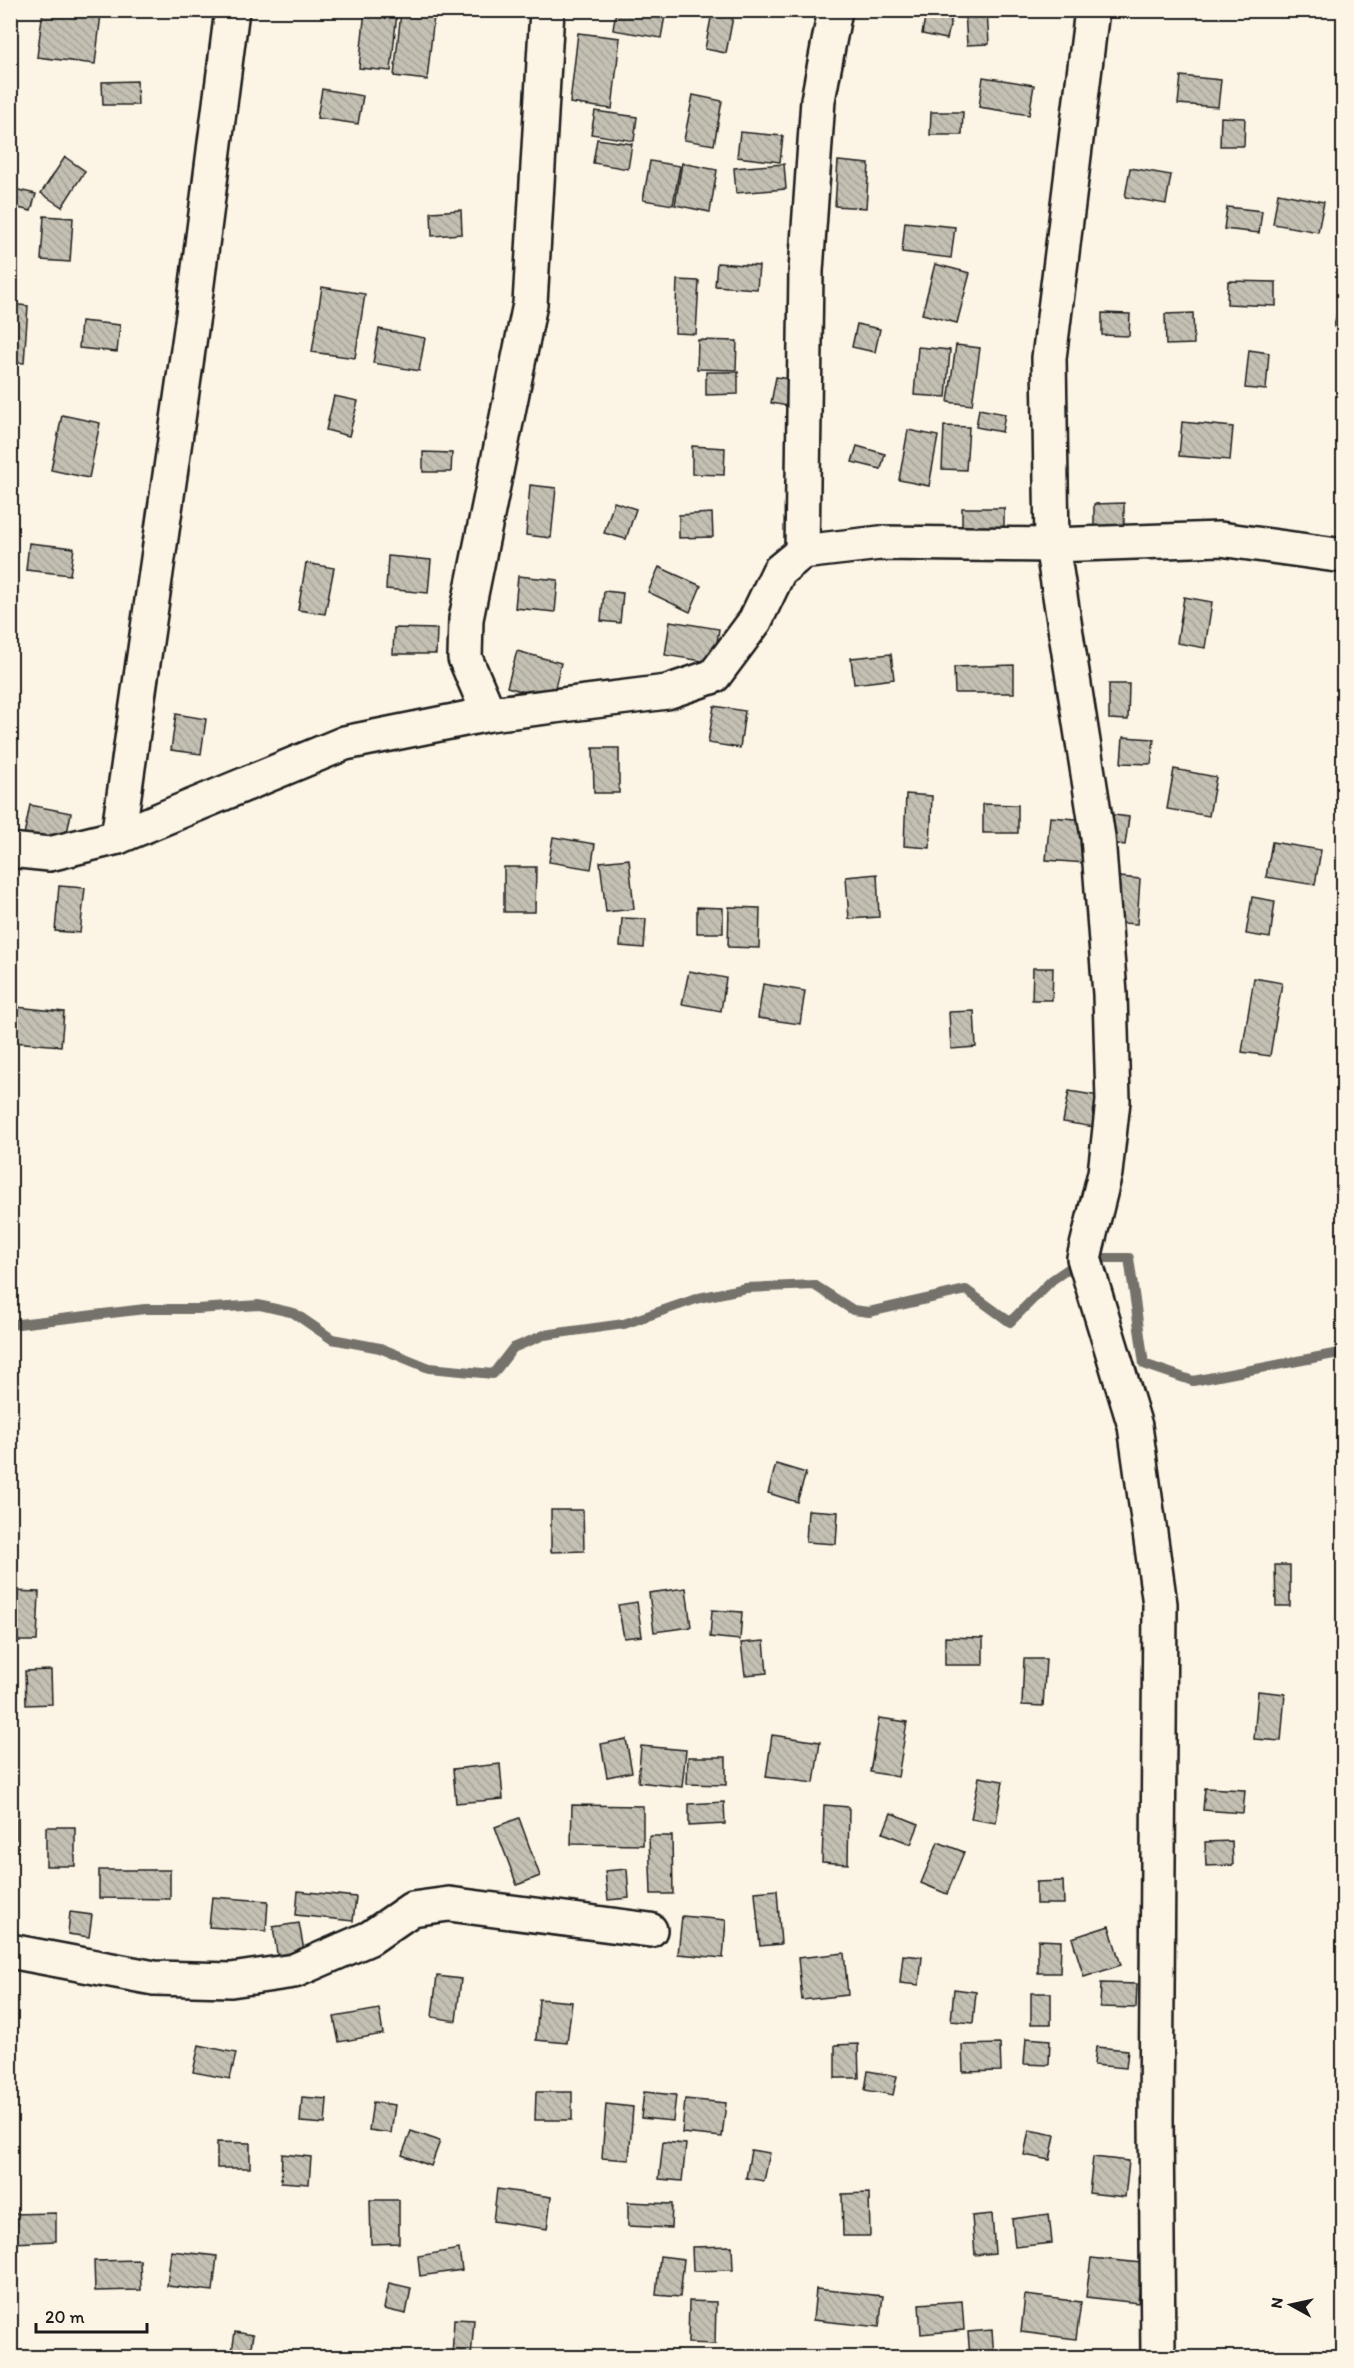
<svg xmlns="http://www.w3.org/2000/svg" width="1354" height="2368" viewBox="0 0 1354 2368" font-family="Itim,sans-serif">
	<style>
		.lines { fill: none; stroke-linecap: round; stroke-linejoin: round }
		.stream { stroke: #75726c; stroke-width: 10 }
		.building { fill: url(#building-back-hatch); stroke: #1c1c1c; stroke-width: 1.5 }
		.street-casing { stroke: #1c1c1c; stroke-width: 38 }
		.street { stroke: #fcf5e5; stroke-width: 33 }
	</style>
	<defs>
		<pattern id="building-back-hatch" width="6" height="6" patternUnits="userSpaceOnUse" patternTransform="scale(1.5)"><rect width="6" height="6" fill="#c4c0b3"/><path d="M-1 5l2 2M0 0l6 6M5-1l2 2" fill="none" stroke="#a8a499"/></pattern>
	</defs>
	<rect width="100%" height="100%" fill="#fcf5e5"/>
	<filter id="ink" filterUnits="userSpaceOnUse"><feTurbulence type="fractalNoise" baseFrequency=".0167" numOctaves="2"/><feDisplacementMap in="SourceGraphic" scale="12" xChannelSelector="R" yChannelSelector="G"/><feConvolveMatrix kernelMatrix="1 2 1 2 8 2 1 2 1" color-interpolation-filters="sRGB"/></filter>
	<g filter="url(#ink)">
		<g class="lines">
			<polyline class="stream" points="10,1325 145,1309 197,1309 259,1305 294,1313 332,1339 380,1348 429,1368 493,1374 513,1348 544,1335 624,1324 699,1298 746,1288 814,1285 853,1310 869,1312 966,1290 1010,1322 1052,1280 1084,1258 1129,1258 1144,1364 1193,1381 1344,1352"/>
		</g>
		<g class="building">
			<polygon points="43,10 101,14 95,64 37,57"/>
			<polygon points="365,10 397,12 391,71 359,68"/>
			<polygon points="616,10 666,10 661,38 613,30"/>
			<polygon points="987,10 989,44 967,45 965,11"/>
			<polygon points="401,12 434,16 427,80 394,76"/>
			<polygon points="926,12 952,16 947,39 922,34"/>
			<polygon points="712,13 733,17 726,53 705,49"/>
			<polygon points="578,33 620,38 612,109 570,103"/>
			<polygon points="1181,76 1221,80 1218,107 1178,104"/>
			<polygon points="983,77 1034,85 1029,115 979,107"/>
			<polygon points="137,81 138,105 103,105 102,82"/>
			<polygon points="322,89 363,96 358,124 317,118"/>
			<polygon points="693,95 722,101 714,145 684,140"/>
			<polygon points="595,111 637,117 634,141 591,134"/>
			<polygon points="931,112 963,112 962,135 930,135"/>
			<polygon points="1221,117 1245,118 1244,146 1220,146"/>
			<polygon points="740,132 783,136 780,162 737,157"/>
			<polygon points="597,139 632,144 628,169 593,163"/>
			<polygon points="65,157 85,171 62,207 41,193"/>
			<polygon points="650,161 680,166 673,205 643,200"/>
			<polygon points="838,161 869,164 866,208 835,206"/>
			<polygon points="682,163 717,170 710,212 675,205"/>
			<polygon points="784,164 786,189 736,193 734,168"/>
			<polygon points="1130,168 1171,175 1166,204 1125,197"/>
			<polygon points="10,188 36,194 31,211 10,206"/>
			<polygon points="1278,193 1324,202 1318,232 1273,224"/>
			<polygon points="1227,207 1262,211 1259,233 1224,229"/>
			<polygon points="461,210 462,234 432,236 431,212"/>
			<polygon points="44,216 73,218 70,262 41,260"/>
			<polygon points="905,222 955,227 951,258 902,252"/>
			<polygon points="717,263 759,266 757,289 715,286"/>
			<polygon points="935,264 970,273 957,323 922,314"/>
			<polygon points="677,280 699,281 696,334 675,333"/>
			<polygon points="1228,281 1276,282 1276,306 1227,304"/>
			<polygon points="322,287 365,294 355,358 312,352"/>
			<polygon points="10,304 28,306 24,363 10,362"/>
			<polygon points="1339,304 1344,305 1344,329 1334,327"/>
			<polygon points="1102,313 1130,314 1129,336 1102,335"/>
			<polygon points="1193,313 1194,344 1166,345 1165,314"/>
			<polygon points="81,321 120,325 117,352 79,348"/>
			<polygon points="857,324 880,329 875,352 852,347"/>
			<polygon points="379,329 425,338 419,371 373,363"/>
			<polygon points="698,340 737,341 736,370 697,369"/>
			<polygon points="956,345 980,348 972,405 948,402"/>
			<polygon points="918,347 950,350 946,397 914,395"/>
			<polygon points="1249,350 1269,353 1266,390 1245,388"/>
			<polygon points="706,372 738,372 738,394 706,395"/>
			<polygon points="776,377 803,381 798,408 771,403"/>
			<polygon points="334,396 358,401 349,436 326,430"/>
			<polygon points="979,409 1005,414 1002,432 976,427"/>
			<polygon points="62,415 100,423 89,478 51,470"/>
			<polygon points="1182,422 1233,427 1230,460 1179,456"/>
			<polygon points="944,426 969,427 966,470 942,469"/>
			<polygon points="908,430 938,436 929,486 899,480"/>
			<polygon points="692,446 725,448 724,475 692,474"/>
			<polygon points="857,446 885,454 881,469 852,462"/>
			<polygon points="423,452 452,453 451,472 423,472"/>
			<polygon points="530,485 556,488 551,538 526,535"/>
			<polygon points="614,502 636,509 626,539 604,533"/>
			<polygon points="1124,503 1124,533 1094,533 1094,504"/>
			<rect x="962" y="508" width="42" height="26"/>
			<polygon points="712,513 713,537 679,538 679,515"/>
			<polygon points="29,543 74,548 70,575 26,570"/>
			<polygon points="388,556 431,560 428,593 386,589"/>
			<polygon points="306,563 334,568 325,614 298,610"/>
			<polygon points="659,567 701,586 690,612 648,592"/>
			<polygon points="518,576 558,580 555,612 515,608"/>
			<polygon points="1342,576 1344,576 1344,613 1338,613"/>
			<polygon points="604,591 623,593 620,623 601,621"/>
			<polygon points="1184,597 1212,602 1205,648 1177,643"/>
			<polygon points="670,621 719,629 714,663 665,655"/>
			<polygon points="394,628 437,629 436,654 393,654"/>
			<polygon points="517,651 561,663 552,700 507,687"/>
			<polygon points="891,654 894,679 854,684 851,658"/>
			<polygon points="1014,665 1014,693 955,693 954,667"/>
			<polygon points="1109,684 1129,684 1128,720 1109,719"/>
			<polygon points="714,706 745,711 740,748 708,743"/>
			<polygon points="176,714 206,719 201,754 171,750"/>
			<polygon points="1123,737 1154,739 1151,764 1121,763"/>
			<polygon points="593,748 619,748 619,793 594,793"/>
			<polygon points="1342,753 1344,754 1344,783 1337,782"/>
			<polygon points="1174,769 1216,777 1209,816 1167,809"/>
			<polygon points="906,794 932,796 930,848 904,846"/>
			<polygon points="983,804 1018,805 1018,833 983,833"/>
			<polygon points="30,805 71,813 65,843 24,835"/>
			<polygon points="1106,814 1129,817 1125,845 1103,842"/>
			<polygon points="1050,817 1089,820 1085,863 1046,860"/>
			<polygon points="553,837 595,844 591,869 549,862"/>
			<polygon points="1272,842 1321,850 1315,885 1266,877"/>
			<polygon points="629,859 634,909 606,912 600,862"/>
			<polygon points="504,867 536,867 535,912 504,912"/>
			<polygon points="877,874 879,917 849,919 846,877"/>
			<polygon points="1110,876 1140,879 1137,924 1107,922"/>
			<polygon points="59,886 85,888 80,933 55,931"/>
			<polygon points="1252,897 1275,901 1270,938 1246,934"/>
			<polygon points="697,907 723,908 723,933 697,933"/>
			<polygon points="729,907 760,908 759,948 728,947"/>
			<polygon points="622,918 646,919 644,948 620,946"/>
			<polygon points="1033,968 1053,968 1052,1000 1032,1000"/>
			<polygon points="689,971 726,978 721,1011 682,1004"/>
			<polygon points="1254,978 1282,983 1270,1056 1242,1052"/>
			<polygon points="763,984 805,991 800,1024 758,1018"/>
			<polygon points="16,1007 64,1012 61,1046 13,1042"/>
			<polygon points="974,1011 976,1047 951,1049 949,1012"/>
			<polygon points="1069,1091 1106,1097 1100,1128 1063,1122"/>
			<polygon points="776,1464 806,1473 797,1502 768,1493"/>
			<polygon points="551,1510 583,1510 584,1551 551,1552"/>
			<polygon points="808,1510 838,1512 836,1544 806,1542"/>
			<polygon points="1275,1565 1290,1565 1290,1606 1276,1606"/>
			<polygon points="686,1588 691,1627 654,1632 649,1593"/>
			<polygon points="10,1591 39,1592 37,1641 10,1641"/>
			<polygon points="637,1602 642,1636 624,1638 618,1605"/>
			<polygon points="712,1610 742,1612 740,1640 710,1637"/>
			<polygon points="945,1637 983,1638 983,1665 945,1665"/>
			<polygon points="764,1641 767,1673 745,1675 741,1643"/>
			<polygon points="1024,1659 1046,1659 1043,1706 1022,1705"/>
			<polygon points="51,1670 52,1704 26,1705 25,1671"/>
			<polygon points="1258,1691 1285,1694 1281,1741 1254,1739"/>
			<polygon points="879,1718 907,1722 898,1777 870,1772"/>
			<polygon points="772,1735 820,1742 814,1783 766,1777"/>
			<polygon points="626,1739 632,1772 607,1777 601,1744"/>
			<polygon points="641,1746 686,1750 682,1787 638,1782"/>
			<polygon points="688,1757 726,1757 726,1785 687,1784"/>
			<polygon points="500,1764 503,1799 456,1803 453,1769"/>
			<polygon points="979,1777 1003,1781 996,1823 971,1819"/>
			<polygon points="1205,1788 1245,1790 1243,1813 1203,1810"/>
			<polygon points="724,1802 725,1824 689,1826 689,1804"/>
			<polygon points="572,1805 643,1806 643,1845 571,1844"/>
			<polygon points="824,1805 849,1807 848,1864 822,1862"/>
			<polygon points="891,1813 919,1824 911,1844 883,1833"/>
			<polygon points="519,1818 540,1876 517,1885 495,1827"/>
			<rect x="10" y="1819" width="6" height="20"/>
			<rect x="46" y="1827" width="29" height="39"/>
			<polygon points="649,1836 672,1836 673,1894 651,1894"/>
			<polygon points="1232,1841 1233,1865 1206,1866 1205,1842"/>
			<polygon points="938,1842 964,1852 947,1894 921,1883"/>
			<polygon points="627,1869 629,1898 608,1900 605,1871"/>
			<polygon points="99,1870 170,1870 170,1899 99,1898"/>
			<polygon points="1063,1881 1064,1904 1036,1904 1036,1882"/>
			<polygon points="777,1890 781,1944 760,1946 755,1892"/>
			<polygon points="298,1891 356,1897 353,1921 296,1915"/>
			<polygon points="212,1897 268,1901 266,1931 209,1927"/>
			<polygon points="70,1912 92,1915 89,1937 68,1934"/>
			<polygon points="682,1916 726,1920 723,1958 678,1954"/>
			<polygon points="299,1923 305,1956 278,1960 273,1927"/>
			<polygon points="1109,1926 1121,1965 1084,1977 1072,1938"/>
			<polygon points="1038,1940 1061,1941 1060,1973 1038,1973"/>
			<polygon points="844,1953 848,1995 802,2000 798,1958"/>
			<polygon points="903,1955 922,1957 919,1985 900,1983"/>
			<polygon points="437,1976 461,1979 456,2021 432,2017"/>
			<polygon points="1101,1983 1137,1984 1136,2008 1100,2007"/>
			<polygon points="954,1989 976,1992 973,2023 951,2021"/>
			<rect x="1031" y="1993" width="20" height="31"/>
			<polygon points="539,1999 572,2002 567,2043 536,2040"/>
			<polygon points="379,2009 383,2034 339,2042 334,2017"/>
			<polygon points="1026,2038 1050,2040 1049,2065 1024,2064"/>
			<polygon points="858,2044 859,2078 835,2078 835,2045"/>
			<polygon points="1000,2044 1001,2071 963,2072 962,2045"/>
			<polygon points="199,2045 236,2053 230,2079 193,2072"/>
			<polygon points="1096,2047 1128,2050 1126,2068 1094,2065"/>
			<polygon points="868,2071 897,2076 893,2095 865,2090"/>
			<polygon points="536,2092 572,2092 572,2120 535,2120"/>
			<polygon points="644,2092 676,2095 673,2121 641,2118"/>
			<polygon points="302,2097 327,2099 325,2124 300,2122"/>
			<polygon points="685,2099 726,2103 722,2137 682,2133"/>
			<polygon points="373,2102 395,2105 391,2133 369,2130"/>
			<polygon points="606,2104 633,2107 629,2160 602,2158"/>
			<polygon points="1029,2130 1055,2135 1050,2160 1024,2155"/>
			<polygon points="411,2131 440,2141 431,2166 402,2155"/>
			<polygon points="217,2142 250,2143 250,2168 217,2168"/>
			<polygon points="663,2142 686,2144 682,2181 659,2179"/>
			<polygon points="751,2150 770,2153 764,2181 746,2178"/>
			<polygon points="282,2154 311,2157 309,2184 281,2182"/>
			<polygon points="1093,2157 1129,2161 1125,2197 1089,2193"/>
			<polygon points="497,2189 551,2197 547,2229 493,2221"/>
			<polygon points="869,2193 870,2236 843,2236 842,2194"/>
			<polygon points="370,2200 399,2200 399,2243 371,2244"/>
			<polygon points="628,2202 672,2204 671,2228 628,2226"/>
			<polygon points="56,2213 56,2241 13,2243 12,2214"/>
			<polygon points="992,2214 995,2253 975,2255 972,2216"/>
			<polygon points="1049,2214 1052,2243 1015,2247 1012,2219"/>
			<polygon points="732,2246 733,2270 693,2271 692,2247"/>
			<polygon points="459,2249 462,2270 420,2276 418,2256"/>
			<polygon points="171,2251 217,2256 213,2291 167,2286"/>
			<polygon points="660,2256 684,2259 680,2297 656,2295"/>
			<polygon points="1091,2258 1142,2263 1138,2303 1086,2297"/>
			<polygon points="140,2260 141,2290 95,2291 94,2261"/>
			<polygon points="389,2283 411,2288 406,2314 384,2309"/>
			<polygon points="816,2289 883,2296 879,2327 813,2320"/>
			<polygon points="1025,2295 1081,2302 1076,2339 1021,2332"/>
			<polygon points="689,2301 716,2302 715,2344 688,2343"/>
			<polygon points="962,2301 964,2330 921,2334 919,2304"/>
			<polygon points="454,2319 474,2320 471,2358 452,2358"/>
			<polygon points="992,2330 994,2358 970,2358 968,2332"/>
			<polygon points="235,2332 253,2335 249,2358 231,2358"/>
		</g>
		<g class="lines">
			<g class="street-casing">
				<g id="street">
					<polyline points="1092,10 1049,358 1052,545 1098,837 1110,994 1113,1101 1105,1173 1084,1258 1135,1426 1160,1604 1156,2119 1158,2358"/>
					<polyline points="802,552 806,271 818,100 835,10"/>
					<polyline points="489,714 465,658 466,619 530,304 547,10"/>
					<polyline points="118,837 193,315 232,10"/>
					<polyline points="10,850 49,854 118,837 345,743 489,714 667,692 714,676 755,621 779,571 802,552 880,543 1052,545 1220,539 1344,556"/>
					<polyline points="10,1951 154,1978 231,1980 294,1971 370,1938 412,1909 449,1904 650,1930"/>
				</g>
			</g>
			<use href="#street" class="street"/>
		</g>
	</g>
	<rect width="1354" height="2368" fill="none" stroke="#fcf5e5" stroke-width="36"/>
	<rect x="18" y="18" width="1318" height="2332" fill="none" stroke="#1c1c1c" stroke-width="2" filter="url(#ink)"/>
	<g transform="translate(1291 2305) rotate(278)" stroke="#fcf5e5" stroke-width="4.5" paint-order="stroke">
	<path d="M0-4.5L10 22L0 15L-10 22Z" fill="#1c1c1c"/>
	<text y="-9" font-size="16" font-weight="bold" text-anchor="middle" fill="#1c1c1c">N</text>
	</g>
	<path d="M36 2323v9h111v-9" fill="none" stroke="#1c1c1c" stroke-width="3"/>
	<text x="45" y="2323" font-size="18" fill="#1c1c1c" stroke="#fcf5e5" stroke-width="4.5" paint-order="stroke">20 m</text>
</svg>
